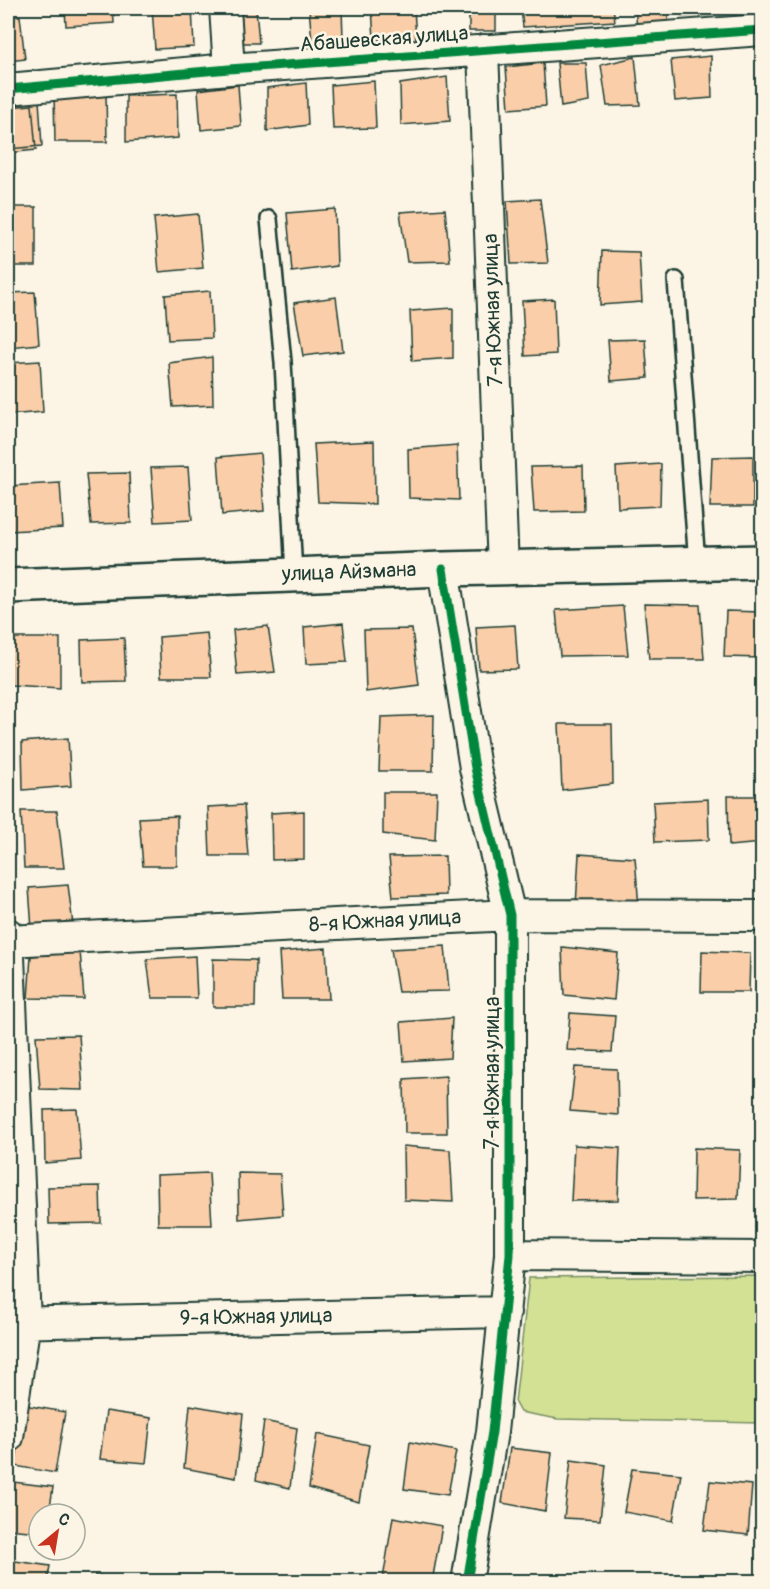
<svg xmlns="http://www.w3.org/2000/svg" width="770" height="1589" font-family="Pangolin,sans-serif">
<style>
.green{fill:#d3e195;stroke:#798f64;stroke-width:1.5}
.building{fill:#facea8;stroke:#1f3d34;stroke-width:1.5}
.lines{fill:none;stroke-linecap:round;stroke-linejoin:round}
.lane-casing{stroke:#1f3d34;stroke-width:20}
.street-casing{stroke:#1f3d34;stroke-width:34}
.secondary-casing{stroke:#1f3d34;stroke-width:38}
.lane{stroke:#fcf5e5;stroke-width:15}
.street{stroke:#fcf5e5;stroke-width:30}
.secondary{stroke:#fcf5e5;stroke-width:33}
.cycleway-casing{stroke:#fcf5e5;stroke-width:13}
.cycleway{stroke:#00873e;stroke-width:9}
.labels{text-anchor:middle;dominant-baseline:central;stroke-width:5;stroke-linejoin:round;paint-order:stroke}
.street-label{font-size:21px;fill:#1f3d34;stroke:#fcf5e5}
</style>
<rect width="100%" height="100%" fill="#fcf5e5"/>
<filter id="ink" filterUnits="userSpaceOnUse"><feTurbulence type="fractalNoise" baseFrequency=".0167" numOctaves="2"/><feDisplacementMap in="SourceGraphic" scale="12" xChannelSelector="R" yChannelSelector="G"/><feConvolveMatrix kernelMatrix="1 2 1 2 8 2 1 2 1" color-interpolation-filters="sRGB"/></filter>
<g filter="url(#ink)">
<!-- green -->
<path class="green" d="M762,1276V1423L558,1419L520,1412L515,1403L529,1278Z"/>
<!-- building -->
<path class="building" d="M65,8H113L114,23L66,26Z
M152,8H192L194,47L155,49Z
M309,8H342L343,39L312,42Z
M372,8H414L416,40L374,39Z
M469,8H496V31H469Z
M521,8H613L615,21L523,27Z
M635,8H667L669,25L637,27Z
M681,8H710V15L682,16Z
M230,9H256L259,43H233Z
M20,16L25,59L8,61V17Z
M711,56L712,98L675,101L671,60Z
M635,57L640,105L607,106L601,65Z
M543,63L546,106L509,109L506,67Z
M557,63H586L589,102L561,107Z
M447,77L450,121L401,125L400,84Z
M374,81L376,128L333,129L331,85Z
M306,83L308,125L267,131V88Z
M238,85L241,126L201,130L198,90Z
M106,94L107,142H55L54,95Z
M177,94L178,138L126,142V96Z
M39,100L42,146L8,149V102Z
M32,105L36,150L8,153V107Z
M762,179V225H761L759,180Z
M540,199L548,263L511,264L507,201Z
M8,207H36V266H8Z
M335,209L337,266L292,272L287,213Z
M445,209L450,261L407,262L400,212Z
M198,214L203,268L159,272L154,218Z
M602,251L639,252L642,302L600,305Z
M210,291L212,338L168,340L165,295Z
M35,292L39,344L8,347V293Z
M336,297L343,351L303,356L294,303Z
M554,299L556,354L525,356L522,301Z
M453,308V358L412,361L410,311Z
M645,339L648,378L611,381L608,340Z
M212,357L213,405L173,407L169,363Z
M40,361L43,412L8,415V363Z
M374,441L375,504L318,502L314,444Z
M457,445L459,500L409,498L408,449Z
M260,453L264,511L222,515L218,457Z
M753,456V507H710L712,457Z
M661,464L660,506L618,508L616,467Z
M583,466L584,511L534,512L531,467Z
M188,467L192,520L155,522L151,468Z
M129,473L131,523L91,524L86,474Z
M60,483L63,528L9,531L8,486Z
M644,604L700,605L704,659H649Z
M623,606L628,655L560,656L556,610Z
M726,611L762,612V658L724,657Z
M343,623L347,662L306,664L304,627Z
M515,625L518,669L479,670L476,627Z
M268,626L275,672L237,675L233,630Z
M412,629L419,685L366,692L364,630Z
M207,633L211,677H161L159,637Z
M10,638H60V688L11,685Z
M124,638L126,681L82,682L81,640Z
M434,715L433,771H379L381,717Z
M559,724H612L613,784L562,790Z
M68,738L71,786L23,790L22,742Z
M383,792H437L435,840L383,834Z
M728,796H762V843L729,846Z
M708,799L709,840L655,842L653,802Z
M244,805L248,856H210L208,807Z
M21,811H57L64,868H24Z
M304,811V859L272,860L271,813Z
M177,816V866H143L139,818Z
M579,854L635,858L639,907L576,906Z
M445,856L446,895L393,897L389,857Z
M68,885L73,925L32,929L29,888Z
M445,946L449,991L398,992L391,949Z
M562,947L618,953L614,1000L564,995Z
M326,948L329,999H282L279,952Z
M80,951L84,999L28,998L31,956Z
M702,951L750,953L749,992H701Z
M195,956L197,998H152L147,959Z
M213,959L256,960L255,1007H213Z
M570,1013L615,1016L612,1052L567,1050Z
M452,1018L450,1058L404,1061L401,1022Z
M79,1035L83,1090L40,1089L36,1036Z
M575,1067L617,1069L618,1115L570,1111Z
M446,1076L447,1133H405L404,1079Z
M77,1109L81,1160L45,1163L44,1110Z
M574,1145L620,1148L618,1200L571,1201Z
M403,1146L450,1150L453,1202L404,1200Z
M694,1148L740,1150L738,1199L693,1200Z
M209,1173L212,1225H158L157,1175Z
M238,1173L280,1174L283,1215L239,1219Z
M100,1186L101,1223L49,1224L48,1187Z
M24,1405L65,1412L55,1473L15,1466Z
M190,1405L243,1414L236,1478L184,1468Z
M106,1411L151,1418L146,1463L100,1459Z
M264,1421L297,1428L290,1488L256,1480Z
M317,1434L369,1445L359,1502L309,1488Z
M410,1442L456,1451L448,1495L404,1489Z
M510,1448L552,1453L545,1511L502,1503Z
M571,1460L606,1465L600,1520L564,1518Z
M632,1469L681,1474L673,1521L624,1512Z
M710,1481L752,1485L748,1535L704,1530Z
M13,1482L53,1487L49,1514H39V1532L8,1529Z
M393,1517L442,1526L432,1582L383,1579Z
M8,1560L50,1566L47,1582H8Z
M95,1575L136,1582H94Z"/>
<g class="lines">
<!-- lane casing -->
<g class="lane-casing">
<path id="lane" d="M269,219L283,362L294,575
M676,280L697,564"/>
</g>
<!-- street casing -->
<g class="street-casing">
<path id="street" d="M225,8L229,69
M483,50L503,569
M8,89L229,69L762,30
M443,569L475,768L510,915V1255L492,1432L467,1582
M8,934L25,1321L8,1437
M8,941L510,915L762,916
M510,1255L762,1257
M8,1323L505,1312"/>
</g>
<!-- secondary casing -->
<g class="secondary-casing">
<path id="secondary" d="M8,586L443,569L762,562"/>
</g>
<!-- lane -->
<use href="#lane" class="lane"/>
<!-- street -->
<use href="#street" class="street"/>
<!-- secondary -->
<use href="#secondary" class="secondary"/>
<!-- cycleway casing -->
<g class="cycleway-casing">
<path id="cycleway" d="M8,89L229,69L762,30
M443,569L475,768L510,915V1255L492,1432L467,1582"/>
</g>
<!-- cycleway -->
<use href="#cycleway" class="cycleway"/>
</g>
</g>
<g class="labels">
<!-- street labels -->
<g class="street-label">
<text transform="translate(384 39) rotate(-4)">Абашевская улица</text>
<text transform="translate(493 310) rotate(-92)">7-я Южная улица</text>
<text transform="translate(349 572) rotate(-2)">улица Айзмана</text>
<text transform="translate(385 921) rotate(-3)">8-я Южная улица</text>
<text transform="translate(492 1073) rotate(-90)">7-я Южная улица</text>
<text transform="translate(256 1317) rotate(-1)">9-я Южная улица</text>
</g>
</g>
<!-- margin -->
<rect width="770" height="1589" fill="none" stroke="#fcf5e5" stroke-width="30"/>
<rect x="15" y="15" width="740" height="1559" fill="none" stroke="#1f3d34" stroke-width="2" filter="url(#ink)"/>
<!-- north arrow -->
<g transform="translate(57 1532) rotate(30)"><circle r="28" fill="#fcf5e5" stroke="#a4ab9e" stroke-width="1.5"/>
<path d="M0-4.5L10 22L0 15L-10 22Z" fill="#c8321e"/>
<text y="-9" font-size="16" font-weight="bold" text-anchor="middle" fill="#1f3d34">С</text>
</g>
</svg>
